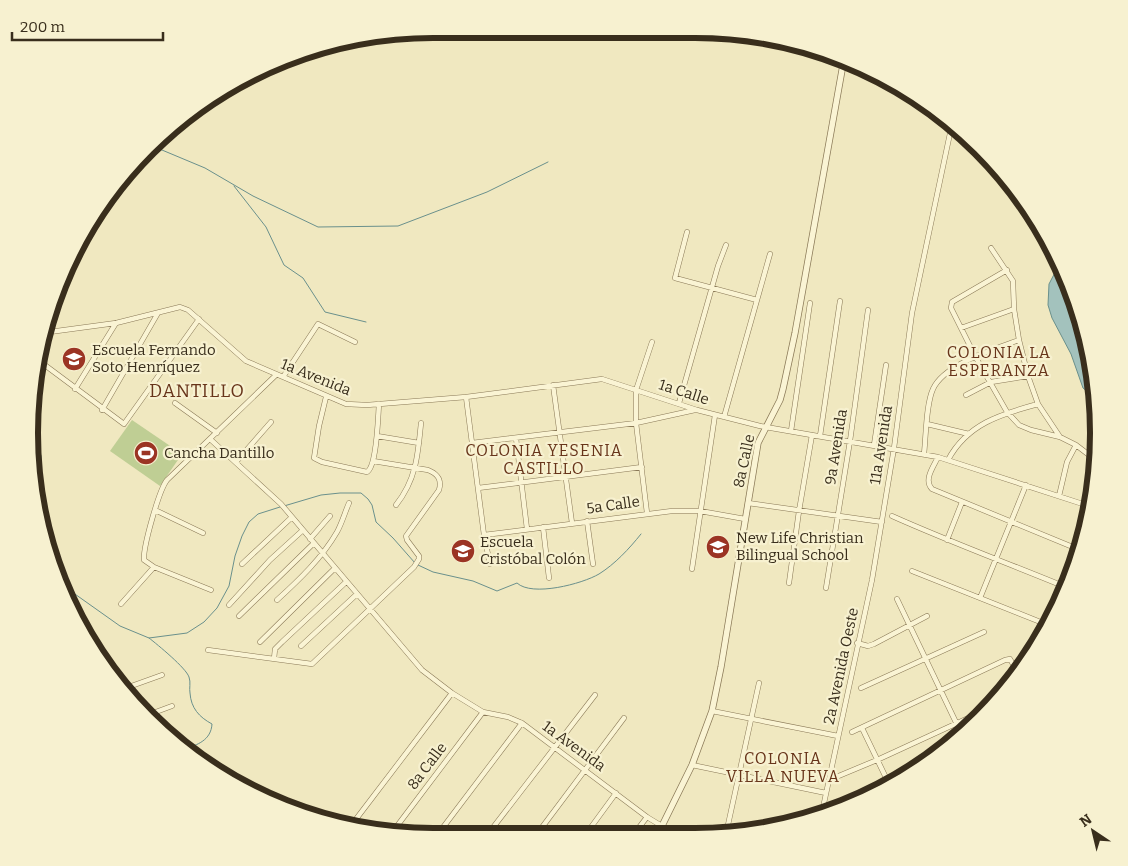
<svg xmlns="http://www.w3.org/2000/svg" width="1128" height="866" font-family="Bitter,serif">
<style>
.green{fill:#bfce94}
.water{fill:#a3c2bd;stroke:#6a908c}
.lines{fill:none;stroke-linecap:round;stroke-linejoin:round}
.stream{stroke:#6a908c;stroke-width:1}
.minor-casing{stroke:#8a7957;stroke-width:5.5}
.tertiary-casing{stroke:#8a7957;stroke-width:7}
.minor{stroke:#faf4d4;stroke-width:4.5}
.tertiary{stroke:#faf4d4;stroke-width:5.5}
.labels{text-anchor:middle;dominant-baseline:central;stroke-width:4.5;stroke-linejoin:round;paint-order:stroke}
.poi-label{font-size:15px;fill:#392e1c;stroke:#f7f1d0;text-anchor:start}
.street-label{font-size:15px;fill:#392e1c;stroke:#f7f1d0}
.neighbourhood-label{font-size:16px;letter-spacing:1px;fill:#67341a;stroke:#f7f1d0}
.quarter-label{font-size:18px;letter-spacing:1px;fill:#67341a;stroke:#f7f1d0}
.rim{fill:none;stroke:#392e1c;stroke-width:6}
</style>
<rect width="100%" height="100%" fill="#f0e8c0"/>
<!-- green -->
<path class="green" d="M132,420L182,454L160,486L110,451Z"/>
<!-- water -->
<path class="water" d="M1060,263L1069,279L1092,354L1096,399L1083,388L1071,354L1052,318L1048,305L1049,284Z"/>
<g class="lines">
<!-- stream -->
<path class="stream" d="M150,145L205,168L253,196L318,227L398,226L487,192L548,162
M234,186L266,227L284,265L303,278L325,312L366,322
M30,424L41,456L40,522
M284,506L321,495L340,493H361L368,499L372,505L376,522L393,538L415,563
M418,565L433,572L473,581L497,591L517,583C532,597 582,584 599,574C615,564 629,549 641,534
M65,587L120,626L149,638L187,633L204,622L217,608L229,586L235,556L242,536L249,522L258,514L280,507
M149,638C158,645 186,668 189,677C191,682 189,689 190,693C191,708 199,717 212,724C211,740 198,745 184,749"/>
<!-- minor casing -->
<g class="minor-casing">
<path id="minor" d="M687,232L675,278L757,300
M991,248L1013,281L1014,309L1019,340L1028,376L1038,404L1060,437
M1007,270L952,302L951,308L975,356L1007,412L1019,425L1031,430L1060,437L1076,445L1097,461
M961,328L1014,309
M42,333L116,323L180,307L188,310L246,361L346,404L367,405L466,397L602,379L697,410L760,426L938,457L1092,507
M38,360L124,424L199,319
M283,377L318,324L355,342
M553,385L572,523
M75,389L116,323
M966,395L991,382L1028,376
M326,397L319,426L314,458L322,462L367,472C377,466 378,416 379,404
M466,397L484,535L490,564
M175,403L217,433
M679,403L718,266L726,245
M102,410L158,313
M724,417L770,254
M927,424L969,434
M791,431L810,303
M377,436L419,443
M820,436L840,301
M516,438L527,529
M210,439L281,504L422,670L452,693L483,712L508,717L522,723L647,817L675,834
M472,443L636,423L695,410
M874,445L886,365
M924,454C926,436 926,404 933,389C944,364 995,349 1019,340
M938,457C934,466 923,480 932,489L1080,550
M948,460C967,424 1001,414 1038,404
M236,462L271,422
M478,488L642,467
M1059,496L1067,462L1076,445
M748,503L882,522
M396,505C416,480 418,455 421,423
M155,510L203,533
M647,513L636,423V390L652,342
M892,516C950,542 1010,564 1068,588
M587,521L593,564
M543,527L549,578
M484,535L672,511H700L745,519
M310,539L330,516
M947,540L962,502
M242,564L292,517
M692,569L715,415
M912,571L1048,625
M789,583L799,511L812,435
M826,588L850,441L868,310
M211,590L154,567L144,560C143,547 159,490 167,480L276,375
M980,598L1026,485
M897,599L962,735
M277,600C299,580 322,558 337,532C342,523 345,512 349,503
M121,604L154,567
M229,605L270,560L303,530
M239,616L314,543
M260,642L335,568
M857,643L868,646L874,644L927,616
M301,646L357,594
M208,650L312,664L414,567L419,559V556L407,540L406,536L439,490C442,480 438,474 428,470L373,461
M274,659L275,649L282,642L346,582
M861,688L984,632
M123,689L162,675
M712,711L838,736
M145,716L172,706
M862,728L889,784
M852,732L1005,660L1010,659L1018,673
M692,765L826,793
M829,780L877,760L990,708
M821,817L872,580L894,448L912,313L952,124
M758,824L776,827
M350,827L452,693
M391,834L483,712
M438,834L522,723
M488,834L595,695
M537,834L624,718
M586,834L616,793
M634,834L647,817
M726,834L759,683"/>
</g>
<!-- tertiary casing -->
<g class="tertiary-casing">
<path id="tertiary" d="M658,834L692,765L712,711L721,667L758,443L780,400L783,389L795,333L844,59"/>
</g>
<!-- minor -->
<use href="#minor" class="minor"/>
<!-- tertiary -->
<use href="#tertiary" class="tertiary"/>
</g>
<!-- icons -->
<defs>
<g id="school-disc" transform="scale(1.25)"><circle r="9.5" fill="#9b3424" stroke="#f7f1d0"/><path d="M0-5L7-2L0 1L-7-2ZM-4 1L0 2.5L4 1V4Q0 6-4 4Z" fill="#fff"/></g>
<g id="stadium-disc" transform="scale(1.25)"><circle r="9.5" fill="#9b3424" stroke="#f7f1d0"/><path d="M0-5a6.5 5 0 1 0 0 10a6.5 5 0 1 0 0-10ZM-3.5-1.8h7v3.6h-7Z" fill="#fff"/></g>
</defs>
<g fill-rule="evenodd">
<use href="#school-disc" x="74" y="359"/>
<use href="#stadium-disc" x="146" y="453"/>
<use href="#school-disc" x="718" y="547"/>
<use href="#school-disc" x="463" y="551"/>
</g>
<g class="labels">
<!-- poi labels -->
<g class="poi-label">
<text x="92" y="350">Escuela Fernando<tspan x="92" dy="17">Soto Henríquez</tspan></text>
<text x="164" y="453">Cancha Dantillo</text>
<text x="736" y="538">New Life Christian<tspan x="736" dy="17">Bilingual School</tspan></text>
<text x="480" y="542">Escuela<tspan x="480" dy="17">Cristóbal Colón</tspan></text>
</g>
<!-- street labels -->
<g class="street-label">
<text transform="translate(316 377) rotate(22)">1a Avenida</text>
<text transform="translate(684 392) rotate(18)">1a Calle</text>
<text transform="translate(881 445) rotate(-81)">11a Avenida</text>
<text transform="translate(836 447) rotate(-81)">9a Avenida</text>
<text transform="translate(744 461) rotate(-78)">8a Calle</text>
<text transform="translate(613 505) rotate(-8)">5a Calle</text>
<text transform="translate(841 666) rotate(-78)">2a Avenida Oeste</text>
<text transform="translate(574 746) rotate(36)">1a Avenida</text>
<text transform="translate(427 766) rotate(-53)">8a Calle</text>
</g>
<!-- neighbourhood labels -->
<g class="neighbourhood-label">
<text x="999" y="352">COLONIA LA<tspan x="999" dy="18">ESPERANZA</tspan></text>
<text x="544" y="450">COLONIA YESENIA<tspan x="544" dy="18">CASTILLO</tspan></text>
<text x="783" y="758">COLONIA<tspan x="783" dy="18">VILLA NUEVA</tspan></text>
</g>
<!-- quarter labels -->
<g class="quarter-label">
<text x="197" y="391">DANTILLO</text>
</g>
</g>
<!-- crop -->
<path d="M0 0H1128V866H0ZM433 38H695A395 395 0 0 1 1090 433V433A395 395 0 0 1 695 828H433A395 395 0 0 1 38 433V433A395 395 0 0 1 433 38Z" fill="#f7f1d0" fill-rule="evenodd"/>
<path class="rim" d="M433 38H695A395 395 0 0 1 1090 433V433A395 395 0 0 1 695 828H433A395 395 0 0 1 38 433V433A395 395 0 0 1 433 38Z"/>
<!-- north arrow -->
<g transform="translate(1093 831) rotate(325)" stroke="#f7f1d0" stroke-width="4" paint-order="stroke">
<path d="M0-4L9 19L0 12L-9 19Z" fill="#392e1c"/>
<text y="-8" font-size="14" font-weight="bold" text-anchor="middle" fill="#392e1c">N</text>
</g>
<!-- scale -->
<path d="M12 32v8h151v-8" fill="none" stroke="#392e1c" stroke-width="2.5"/>
<text x="20" y="32" font-size="15" fill="#392e1c" stroke="#f7f1d0" stroke-width="4" paint-order="stroke">200 m</text>
</svg>
